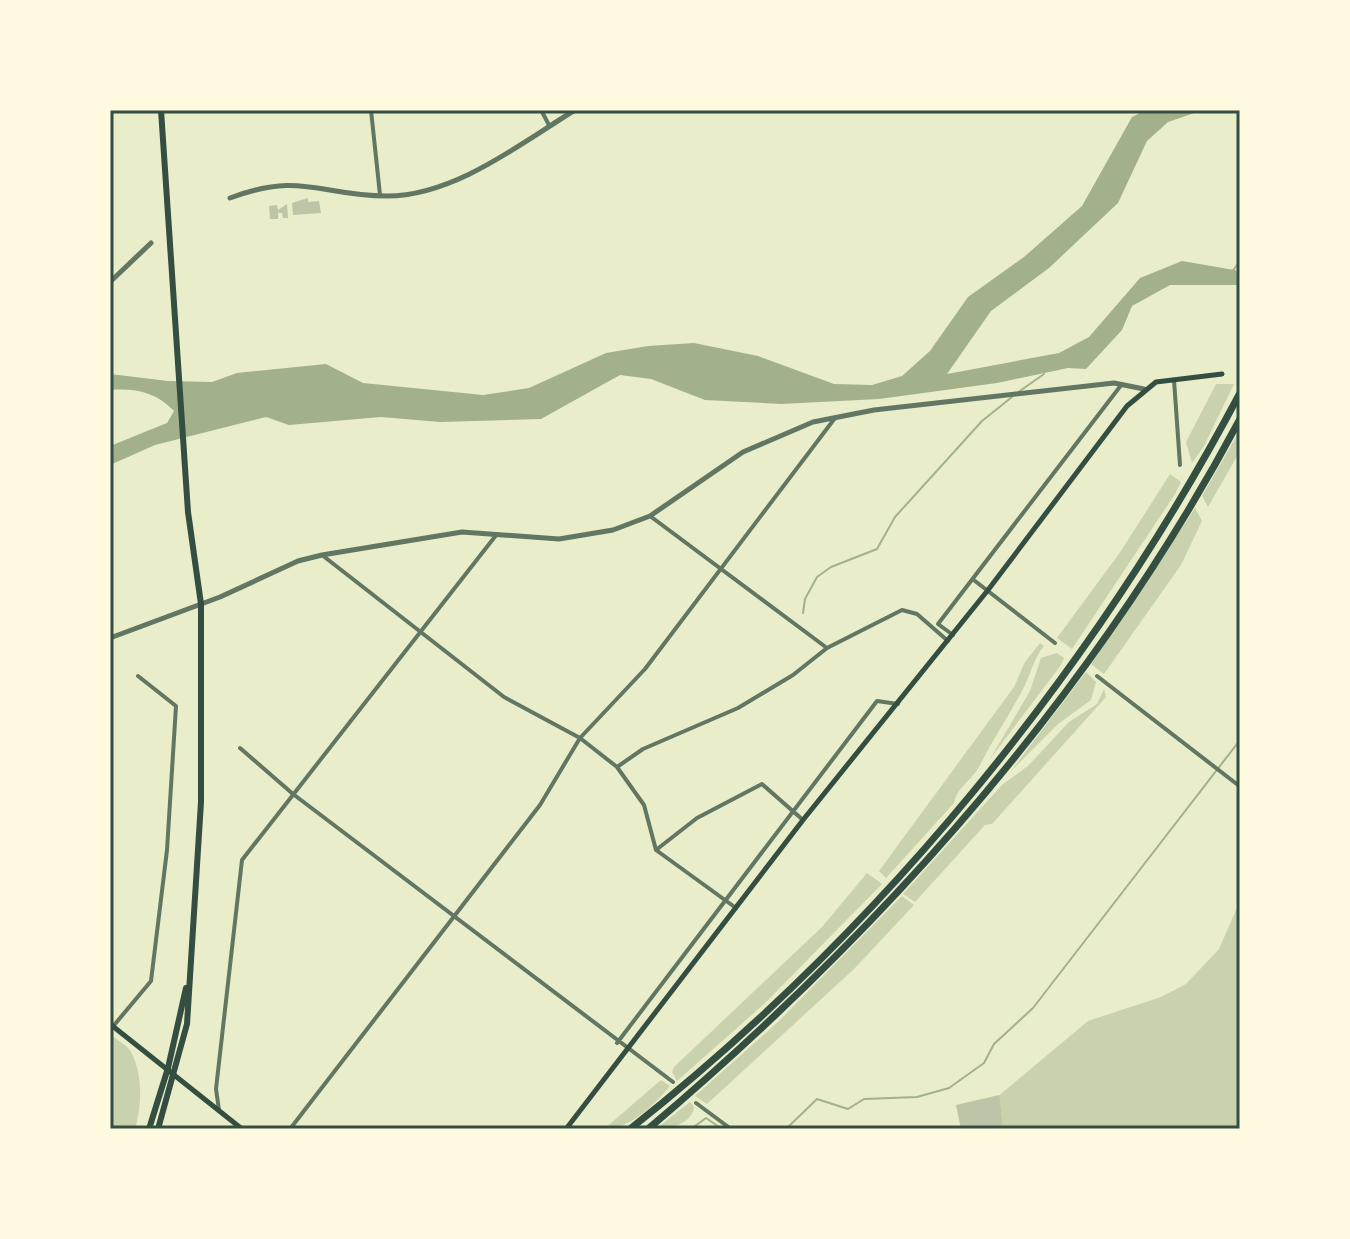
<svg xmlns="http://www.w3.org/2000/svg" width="1350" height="1239" font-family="'Varela Round',sans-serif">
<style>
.green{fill:#cad2ad}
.water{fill:#a3b18a}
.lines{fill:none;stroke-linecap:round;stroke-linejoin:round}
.stream{stroke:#a3b18a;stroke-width:2}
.building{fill:#bcc5a7}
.minor{stroke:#617663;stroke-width:4}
.tertiary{stroke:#617663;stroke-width:5}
.secondary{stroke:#344e41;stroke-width:5}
.trunk{stroke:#344e41;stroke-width:6}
.motorway{stroke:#344e41;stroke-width:7}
.neatline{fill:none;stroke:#344e41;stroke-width:3}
</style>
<rect width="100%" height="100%" fill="#e9edc9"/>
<!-- green -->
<path class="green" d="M1216,384H1234L1204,446L1192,463L1186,442Z
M1240,430V451L1208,507L1202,496Z
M1170,474L1181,482L1175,494L1072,649L1057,638L1121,551Z
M1195,508L1202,521L1181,565L1104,674L1091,664Z
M1040,643L1044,646C1032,661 1031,675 1022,691C1008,717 992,741 979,767C972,780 957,787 954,803L886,878L879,871L1014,687L1025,662Z
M1057,653L1064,658L1061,665L990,759L1030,691L1041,658Z
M1086,672L1096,682L1091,700L1058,724L1011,771Z
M1104,689L1106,697L992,824L985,825L915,902L903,894L1002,785L1028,766L1069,722L1097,704Z
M867,873L882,884L764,1004L677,1081L672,1072L674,1067L822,927Z
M902,896L914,905L854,969L707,1104L695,1096L779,1021Z
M1240,901V1129H959L1088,1021L1161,997L1186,984L1219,949Z
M111,1035C117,1040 127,1045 131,1052C143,1074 142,1106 135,1129H110Z
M661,1080L670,1086C653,1106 630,1129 604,1129Z
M690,1102L694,1107C692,1123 672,1129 656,1129Z"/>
<!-- water -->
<path class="water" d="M1146,110H1203L1168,122L1147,141L1118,203L1049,268L991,311L947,374L1059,353L1089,337L1140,278L1182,261L1240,271V285H1170L1132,306L1122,330L1086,369L1068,368L997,383L879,399L781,404L705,400L651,379L620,375L541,419L440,422L381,417L289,425L266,417L155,445L110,465V446L167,423L174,411C156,392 135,388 110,390V374L168,381L212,382L237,373L326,364L363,383L483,395L529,388L606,353L648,346L694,343L758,356L834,384L872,385L902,376L930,351L968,297L1024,257L1082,206L1132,117Z"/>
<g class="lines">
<!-- stream -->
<path class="stream" d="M1231,273L1240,261
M1017,393L1044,374
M803,613L805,599L817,577L831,567L877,549L895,517L982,421L1012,397
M691,1129L706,1118L722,1129
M786,1129L817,1099L848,1109L864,1099L917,1097L949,1088L984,1063L994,1044L1033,1008L1240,740"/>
</g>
<!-- building -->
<path class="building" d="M308,198V202L319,201L321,213L293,215L292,203Z
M287,204L288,218H283L282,213H278V219H270L269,206L277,205L278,210Z
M999,1095L1003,1129H961L956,1105Z"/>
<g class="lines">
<!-- minor -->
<path class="minor" d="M371,110L380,195
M541,110L549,125
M1174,380L1180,465
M650,516L827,648
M322,555L504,697L580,738L617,767L643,749L738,708L793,675L827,648L902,610L917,614L948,641
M975,581L1055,643
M953,635L938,624L1122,384
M1097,676L1238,785
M240,748L293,794L673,1082
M617,767L644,805L656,850L736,908
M656,850L697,818L762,784L803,820
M110,1030L151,981L167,850L176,706L138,676
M617,1043L877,701L898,704
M696,1103L731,1129
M219,1110L216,1089L242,860L497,534
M290,1129L540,805L580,738L645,669L835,418"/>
<!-- tertiary -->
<path class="tertiary" d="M230,198C302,171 320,196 387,196C454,196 520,144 575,110
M110,282L151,243
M110,638L220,597L298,561L322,555L462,532L559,539L613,530L650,516L743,452L813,422L874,410L1114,383L1144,389"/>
<!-- secondary -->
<path class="secondary" d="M110,111L111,110
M110,1024L242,1129
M566,1129L803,820L988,590L1127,406L1156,382L1222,374"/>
<!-- trunk -->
<path class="trunk" d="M149,1129L168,1068L186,988
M158,1129L187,1024L201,802V604L188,512L161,110"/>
<!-- motorway -->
<path class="motorway" d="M630,1129C880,931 1091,674 1240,393
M648,1129C884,929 1094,693 1240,419"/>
</g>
<!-- border -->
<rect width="1350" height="1239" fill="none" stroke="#fefae0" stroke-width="224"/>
<rect x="112" y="112" width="1126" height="1015" class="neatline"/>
</svg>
